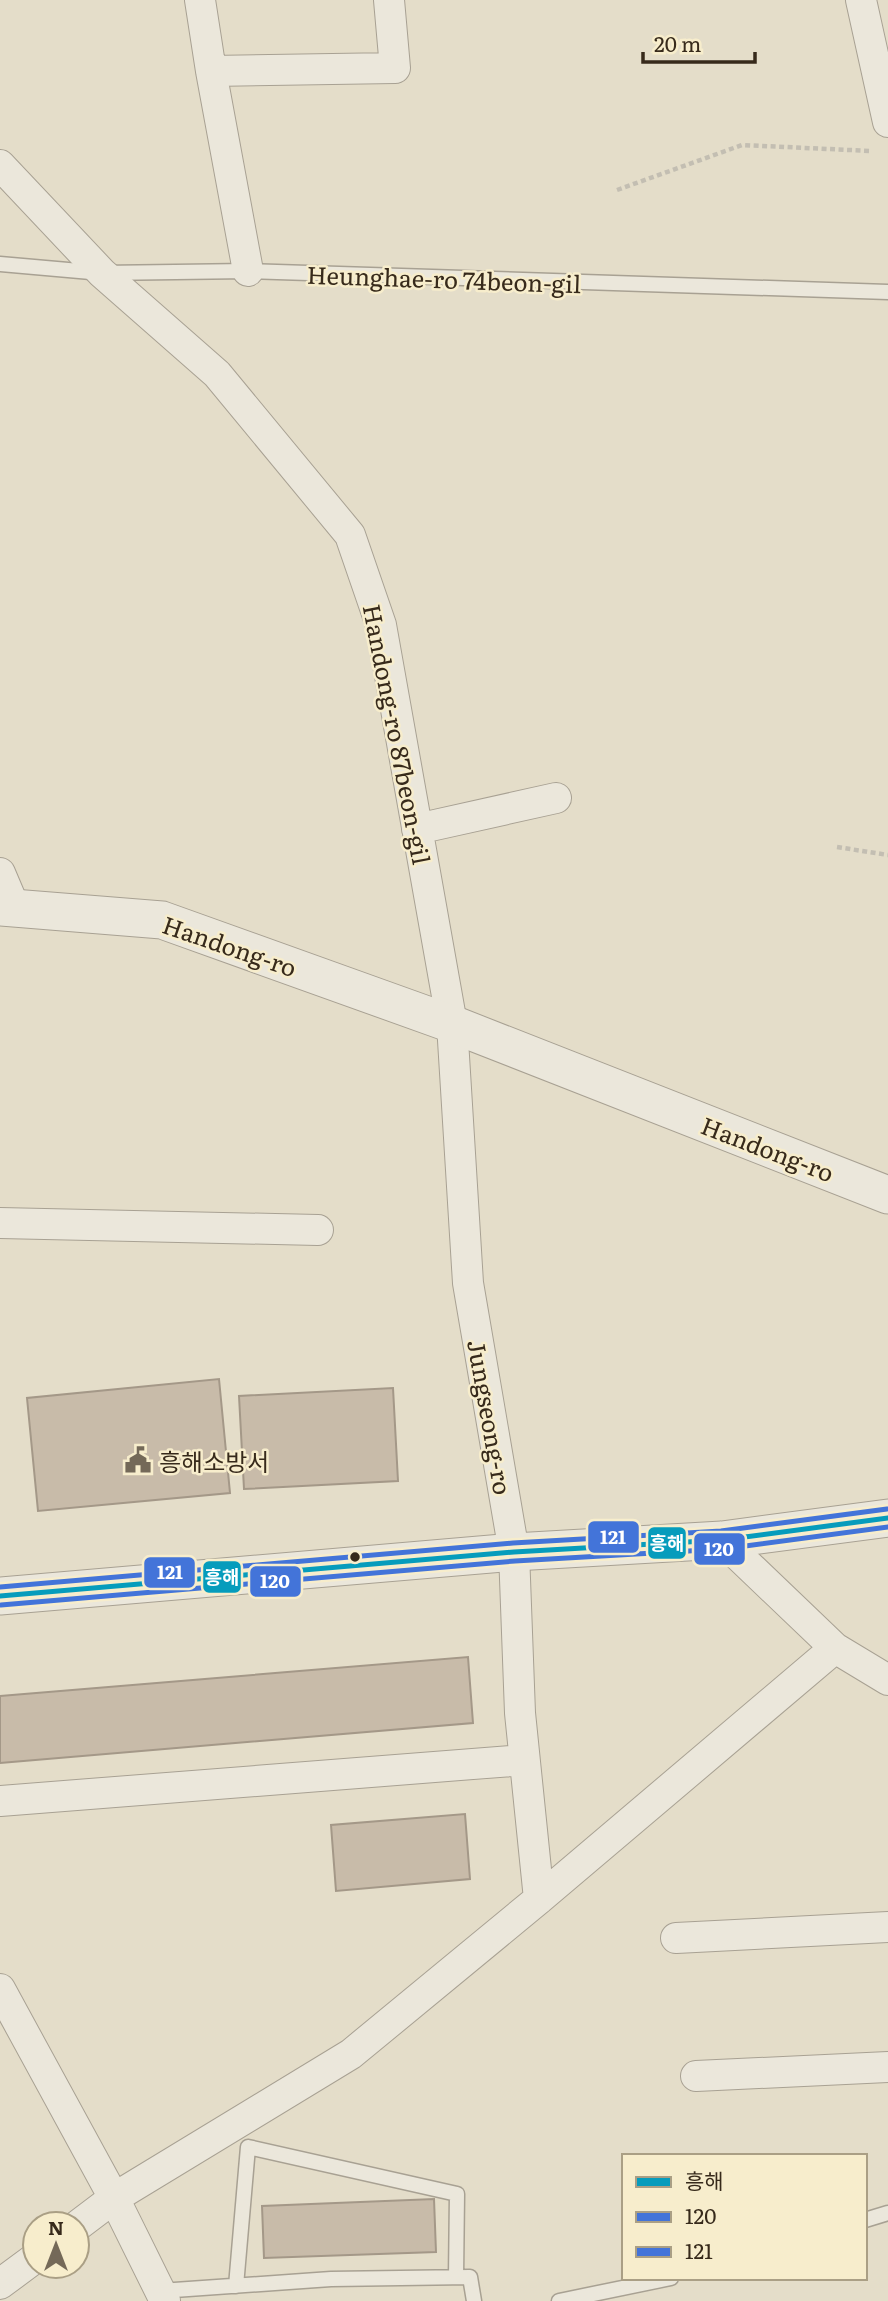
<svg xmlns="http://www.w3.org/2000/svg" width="888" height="2301" font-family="Literata,'Noto Sans KR',serif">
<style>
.building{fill:#c8bba9;stroke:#a49888;stroke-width:2}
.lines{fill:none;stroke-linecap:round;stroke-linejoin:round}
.service-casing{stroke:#a8a193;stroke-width:17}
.minor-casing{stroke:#a8a193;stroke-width:32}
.tertiary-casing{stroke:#a8a193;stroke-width:39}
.path{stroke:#c3beb2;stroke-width:4.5;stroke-dasharray:5 3.5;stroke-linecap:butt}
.service{stroke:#ebe7db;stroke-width:14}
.minor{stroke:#ebe7db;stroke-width:30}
.tertiary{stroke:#ebe7db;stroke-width:37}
.bus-1-casing{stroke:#f7edcc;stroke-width:10}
.bus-2-casing{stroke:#f7edcc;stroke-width:10}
.bus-3-casing{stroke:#f7edcc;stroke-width:10}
.bus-1{stroke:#069cbc;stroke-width:5}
.bus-2{stroke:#4374d9;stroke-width:5}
.bus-3{stroke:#4374d9;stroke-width:5}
.bus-dot{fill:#372a1b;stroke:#f7edcc;stroke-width:2.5}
.labels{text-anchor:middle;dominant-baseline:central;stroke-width:5;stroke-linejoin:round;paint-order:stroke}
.street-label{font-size:24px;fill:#372a1b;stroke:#f7edcc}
.poi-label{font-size:24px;fill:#372a1b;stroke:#f7edcc;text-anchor:start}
.line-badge{stroke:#f7edcc;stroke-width:2.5}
.badge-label{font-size:19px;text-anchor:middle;font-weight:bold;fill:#fff}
</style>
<rect width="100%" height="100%" fill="#e4ddc9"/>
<!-- building -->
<path class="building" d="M219,1379L230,1493L38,1511L27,1398Z
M393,1388L398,1481L244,1489L239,1396Z
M468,1657L473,1723L0,1763V1696Z
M465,1814L470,1879L336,1891L331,1825Z
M434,2199L436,2252L264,2258L262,2206Z"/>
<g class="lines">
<!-- service casing -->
<g class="service-casing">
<path id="service" d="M0,264L102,273L248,271L888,292
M865,2220L888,2213
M236,2286L248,2147L457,2194L456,2277
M160,2291L331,2279L470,2277L474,2301
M559,2301L671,2278"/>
</g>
<!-- minor casing -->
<g class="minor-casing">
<path id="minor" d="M200,0L211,71L248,271
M861,0L888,122
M211,71L395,68L389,0
M0,165L102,273L217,374L350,535L381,625L452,1024L468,1283L514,1552L520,1713L539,1899
M417,829L556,798
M0,873L14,906
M0,1223L318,1230
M835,1648L888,1680
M0,1801L524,1760
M676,1938L888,1927
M0,1989L114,2198L165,2301
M696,2076L888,2067
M77,2226L114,2198L351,2054L539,1899L835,1648L722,1540
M0,2284L35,2258"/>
</g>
<!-- tertiary casing -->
<g class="tertiary-casing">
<path id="tertiary" d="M0,907L162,920L452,1024L888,1195
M0,1596L514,1552L722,1540L888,1518"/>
</g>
<!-- path -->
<path class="path" d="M617,190L742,145L871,151
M837,847L888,855"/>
<!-- service -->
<use href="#service" class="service"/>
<!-- minor -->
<use href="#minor" class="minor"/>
<!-- tertiary -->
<use href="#tertiary" class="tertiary"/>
<!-- bus-1 casing -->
<g class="bus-1-casing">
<path id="bus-1" d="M0,1596L514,1552L722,1540L888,1518"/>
</g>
<!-- bus-2 casing -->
<g class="bus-2-casing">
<path id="bus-2" d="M1,1605L515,1561L723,1549L888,1527"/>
</g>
<!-- bus-3 casing -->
<g class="bus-3-casing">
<path id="bus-3" d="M0,1587L513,1543L721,1531L887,1509"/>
</g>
<!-- bus-1 -->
<use href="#bus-1" class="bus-1"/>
<!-- bus-2 -->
<use href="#bus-2" class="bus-2"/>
<!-- bus-3 -->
<use href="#bus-3" class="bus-3"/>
</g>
<!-- icons -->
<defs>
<g id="civic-bare" transform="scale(2.1)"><path d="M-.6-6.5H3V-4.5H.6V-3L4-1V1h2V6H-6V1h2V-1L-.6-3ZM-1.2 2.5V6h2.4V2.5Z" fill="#746958" stroke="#f7edcc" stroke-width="2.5" paint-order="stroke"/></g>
</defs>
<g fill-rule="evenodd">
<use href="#civic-bare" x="138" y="1460"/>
</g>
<!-- markers -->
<circle class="bus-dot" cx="355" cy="1557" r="6"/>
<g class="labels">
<!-- street labels -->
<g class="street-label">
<text transform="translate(444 278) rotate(2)">Heunghae-ro 74beon-gil</text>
<text transform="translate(398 734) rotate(79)">Handong-ro 87beon-gil</text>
<text transform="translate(230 945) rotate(19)">Handong-ro</text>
<text transform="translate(768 1148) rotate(21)">Handong-ro</text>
<text transform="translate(491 1417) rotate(80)">Jungseong-ro</text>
</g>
<!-- poi labels -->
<g class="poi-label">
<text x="159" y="1460">흥해소방서</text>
</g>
</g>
<g class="line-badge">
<rect x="587" y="1520" width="53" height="34" rx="7" fill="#4374d9"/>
<rect x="647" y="1526" width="40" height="34" rx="7" fill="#069cbc"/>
<rect x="693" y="1532" width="53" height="34" rx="7" fill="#4374d9"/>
<rect x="143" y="1556" width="53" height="33" rx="7" fill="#4374d9"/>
<rect x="202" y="1560" width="40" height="34" rx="7" fill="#069cbc"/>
<rect x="249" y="1565" width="53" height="33" rx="7" fill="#4374d9"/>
</g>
<g class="badge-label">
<text x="613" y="1544">121</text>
<text x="667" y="1550">흥해</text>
<text x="719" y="1556">120</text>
<text x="170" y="1579">121</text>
<text x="222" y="1584">흥해</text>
<text x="275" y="1588">120</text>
</g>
<!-- legend -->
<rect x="622" y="2154" width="245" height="126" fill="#f7edcc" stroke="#aa9f85" stroke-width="2"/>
<rect x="636" y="2177" width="35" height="10" fill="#069cbc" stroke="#aa9f85" stroke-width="2"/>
<text x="685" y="2189" font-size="21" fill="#372a1b">흥해</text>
<rect x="636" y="2212" width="35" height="10" fill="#4374d9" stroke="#aa9f85" stroke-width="2"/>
<text x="685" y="2224" font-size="21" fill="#372a1b">120</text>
<rect x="636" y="2247" width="35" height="10" fill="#4374d9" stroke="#aa9f85" stroke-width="2"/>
<text x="685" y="2259" font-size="21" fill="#372a1b">121</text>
<!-- north arrow -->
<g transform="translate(56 2245)"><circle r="33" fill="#f7edcc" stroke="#aa9f85" stroke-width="2"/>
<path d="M0-5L12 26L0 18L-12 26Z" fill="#746958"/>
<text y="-10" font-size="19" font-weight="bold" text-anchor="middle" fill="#372a1b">N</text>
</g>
<!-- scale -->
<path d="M643 52v10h112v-10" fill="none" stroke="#372a1b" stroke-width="3.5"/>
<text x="654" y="52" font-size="21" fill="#372a1b" stroke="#f7edcc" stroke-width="5" paint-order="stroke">20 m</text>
</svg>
